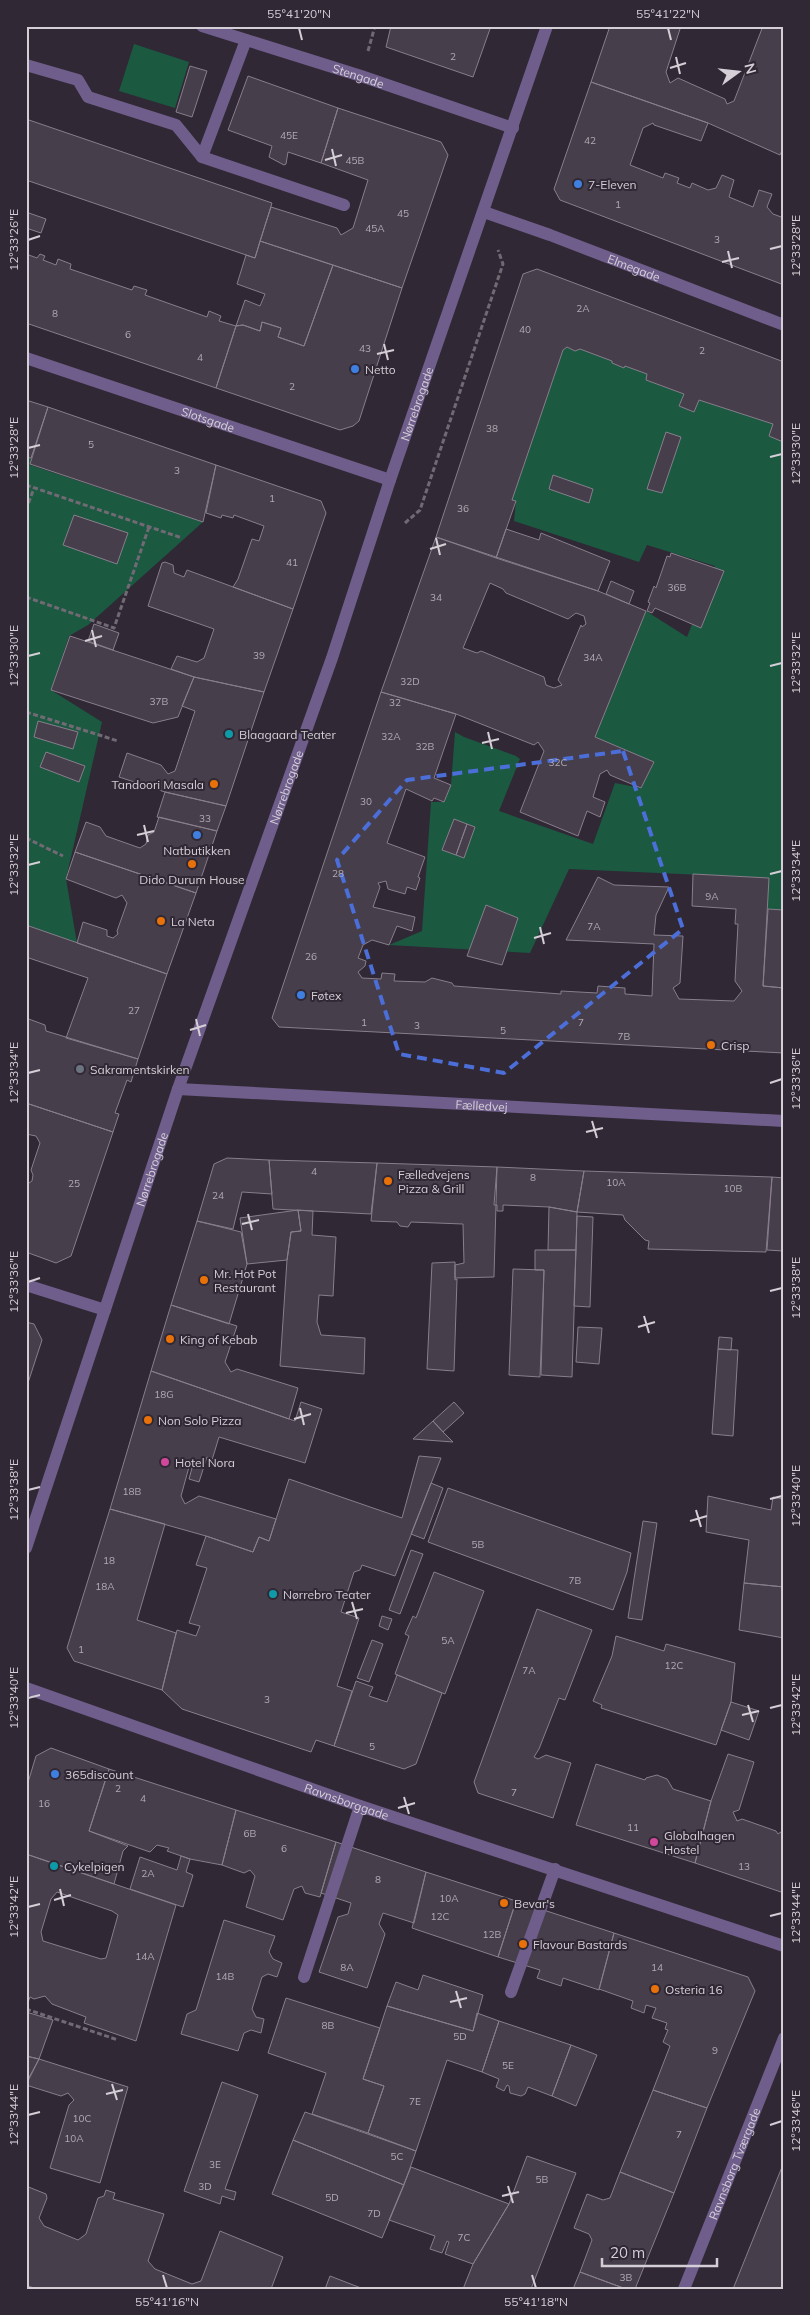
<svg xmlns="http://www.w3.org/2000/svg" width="810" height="2315" font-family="Mulish,sans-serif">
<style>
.green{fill:#1b5941}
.building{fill:#463e4a;stroke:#887e8c;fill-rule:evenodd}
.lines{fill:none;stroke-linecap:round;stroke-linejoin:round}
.path{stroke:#716a74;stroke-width:3;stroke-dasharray:5 2.5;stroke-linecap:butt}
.minor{stroke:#6f5e8b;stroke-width:12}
.marked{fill:none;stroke:#4b6ed8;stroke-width:4;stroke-dasharray:10 6;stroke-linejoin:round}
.ticks{fill:none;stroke:#d4cfd7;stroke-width:2}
.shop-dot{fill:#3f7fe0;stroke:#302834;stroke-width:2}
.culture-dot{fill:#0f9aa8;stroke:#302834;stroke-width:2}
.food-dot{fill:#e8710a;stroke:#302834;stroke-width:2}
.worship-dot{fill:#6b7280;stroke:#302834;stroke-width:2}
.hotel-dot{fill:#d1479c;stroke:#302834;stroke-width:2}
.labels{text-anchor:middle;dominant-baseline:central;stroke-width:4;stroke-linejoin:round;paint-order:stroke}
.number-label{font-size:10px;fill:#b0abb4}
.street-label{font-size:12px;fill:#d4cfd7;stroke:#302834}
.poi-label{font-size:12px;fill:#d4cfd7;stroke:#302834;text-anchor:start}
.neatline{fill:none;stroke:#d4cfd7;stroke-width:2}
.ticks-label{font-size:12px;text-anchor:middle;fill:#d4cfd7}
</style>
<rect width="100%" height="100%" fill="#302834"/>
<!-- green -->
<path class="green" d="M134,44L189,62L175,108L119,91Z
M567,347L575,351L580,349L612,361V363L624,368L625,366L647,374L646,380L684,394L680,406L693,412L699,400L773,424L783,441L784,438V910L768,909V878L569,869L530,953L389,945L422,931L431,802H444L451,785L455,732L464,737L516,756L520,759L499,811L593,844L615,783L641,788L654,762L595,737L646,611L687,637L715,566L647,545L639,562L514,521L516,501L512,500L563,350Z
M26,457L31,458L30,465L203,522L88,625L69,636L51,690L102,722L66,879L77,943L26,925Z"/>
<!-- building -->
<path class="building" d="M391,26H491L473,77L386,47Z
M610,26H681L666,72L670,83L678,78L725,99L727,104L734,101L763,26H784V146L780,155L708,123L591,82Z
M190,66L207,71L192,117L176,112Z
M248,76L338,108L321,163L288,152L286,164L284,165L269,157L272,146L228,130Z
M591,82L708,123L701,141L654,125L653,123L643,128L630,165L663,178L665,173L679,178L677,183L690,188L692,183L708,190L716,188L722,175L734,180L729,197L753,207L759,190L772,194L767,207L773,214L784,218V285L560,200L554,189Z
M338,108L441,142L448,155L402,288L260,241L271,207L337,228L341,235L353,228L368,180L321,163Z
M26,119L272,203L255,258L26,180Z
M26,212L46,219L41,233L26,228Z
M260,241L333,265L304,346L278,337L281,328L262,322L260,331L243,325L236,326L245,300L260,306L265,294L237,284L246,255L255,258Z
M26,254L37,258L40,254L45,256L43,260L56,265L58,259L71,264L70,269L132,290L134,286L147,290L145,295L207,317L209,311L221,316L219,321L236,326L216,388L26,323Z
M333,265L402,288L359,421L353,426L340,430L216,388L236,326L243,325L260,331L262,322L281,328L278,337L304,346Z
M537,269L784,362L783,442L769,436L773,424L699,400L694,412L679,406L684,394L646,380L647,374L625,366L624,368L612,363V361L580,349L575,351L567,347L563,350L512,500L516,501L496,558L436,537L523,274Z
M26,400L48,407L31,458L26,457Z
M48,407L216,465L203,522L30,464Z
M666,432L681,437L662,493L647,489Z
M216,465L321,501L326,513L293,609L233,587L238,579L252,539L259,541L264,526L234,515L233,518L222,515L221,518L206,513Z
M553,475L593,489L589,503L549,489Z
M74,515L128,533L117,564L63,545Z
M506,529L539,540L541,533L610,561L598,591L496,558Z
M436,537L598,591L646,611L595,737L654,762L641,788L610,775L607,770L600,774L593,797L605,802L600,817L587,811L578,836L520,812L544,751L538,742L534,745L456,714L381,692ZM490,583L503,589L506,593L568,619L576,613L584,616L586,624L582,627L581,625L558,680L562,685L554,688L546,685L544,677L481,651L477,653L463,648Z
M671,553L724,571L701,628L655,608L652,613L647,611L650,603L648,602L654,586L656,588L667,556L670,557Z
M165,562L173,565L174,573L184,577L187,570L293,609L264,692L194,677L171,669L177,656L197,662L204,658L214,629L148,606L162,563Z
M611,581L634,591L629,604L606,594Z
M94,624L119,633L113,650L88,641Z
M70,636L194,677L178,717L153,723L51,690Z
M194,677L264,692L226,806L165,792L119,777L127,753L161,765L168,774L175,771L195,711L182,706Z
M381,692L456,714L434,778L451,785L444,802L434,798L432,801L406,789L387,843L425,857L418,877L420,878L416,890L407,887L405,894L388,889L386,881L378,883L380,887L373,907L415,917L412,931L397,926L389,945L372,940L363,945L358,958L366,961L365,966L358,972L362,978L381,979L382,973L395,974L394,981L425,982L432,978L452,983L454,986L561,994V991L597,993L598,986L625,988V994L652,996L654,944L566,940L598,877L614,885L669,887L656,915L654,935L683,936L680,983L673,988L679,999L734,1001L742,991L735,981L738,924H735L736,909L692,906L693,874L769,878L763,986L784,988V1053L279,1027L272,1018Z
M38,721L78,732L73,749L34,737Z
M46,752L85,766L79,782L40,767Z
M165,792L226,806L217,831L157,817Z
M159,817L217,831L196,893L75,852L86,822L100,827L106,836L140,848L146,844L148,835L154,832Z
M454,819L467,824L456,855L442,850Z
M467,824L475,827L464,858L456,855Z
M75,852L196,893L167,974L77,943L83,922L107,930V936L113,938L118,934L117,931L127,903L122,895L116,898L66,879Z
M486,905L518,918L502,965L467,956Z
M768,909L784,910V988L763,986Z
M26,925L167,974L138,1059L66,1038L88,978L26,957Z
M26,1018L45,1025L46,1031L138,1059L131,1082L127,1080L115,1113L119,1114L113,1132L26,1103Z
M26,1103L113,1132L71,1256L56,1263L26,1252V1185L32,1181L33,1175L31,1170L40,1143L36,1136L26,1134Z
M227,1158L269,1160L272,1194L242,1192L233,1229L197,1221L214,1164Z
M269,1160L377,1163L371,1214L273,1209Z
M377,1163L497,1167L494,1277L455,1278V1265L464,1263L463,1224L411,1222L408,1227L400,1226L397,1222L371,1221Z
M497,1167L584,1171L577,1212L549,1207L503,1205V1211H497V1205H494Z
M584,1171L772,1177L766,1252L648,1249L649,1241L645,1240L625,1220L623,1215L577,1212Z
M772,1177L784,1178V1251L767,1250Z
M549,1207L577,1212L576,1250H548Z
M298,1210L301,1231L291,1232L287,1260L247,1264L240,1218Z
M298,1210L313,1211L312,1235L336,1237L333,1296L319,1295L317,1322L321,1335L365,1338L364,1374L280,1366L287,1260L291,1232L301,1231Z
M577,1216L593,1217L590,1307L574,1306Z
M197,1221L241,1232L247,1264L229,1324L171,1305Z
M535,1250H576L572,1377L541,1375L544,1270H535Z
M455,1262V1280L457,1279L454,1371L427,1369L432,1263Z
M513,1269L544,1270L540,1377L509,1375Z
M171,1305L237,1326L225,1362L231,1372L237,1369L298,1388L289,1419L151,1371Z
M26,1322L34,1324L42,1340L26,1389Z
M578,1327L602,1328L599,1364L576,1362Z
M719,1337L732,1338L731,1350L718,1349Z
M718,1349L738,1350L733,1436L712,1434Z
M151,1371L295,1421L301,1402L322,1409L305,1463L219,1437L212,1460L207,1457L199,1482L189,1479L192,1468L189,1467L181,1496L185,1504L199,1496L276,1519L269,1541L259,1537L253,1552L206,1536L110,1509Z
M454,1402L464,1413L443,1432L433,1421Z
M433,1421L443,1432L453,1442L413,1439Z
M419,1456L441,1458L395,1576L362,1565L360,1570L354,1572L341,1612L359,1618L337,1686L352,1691L334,1746L316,1740L311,1752L182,1709L162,1690L177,1630L196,1636L200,1626L189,1623L207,1568L196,1565L206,1536L253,1552L259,1537L269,1541L289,1479L402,1518Z
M431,1483L443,1488L424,1539L411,1534Z
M448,1488L631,1553L627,1572L613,1610L428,1542Z
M708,1496L771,1510L773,1497L784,1499V1587L744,1583L749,1540L706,1532Z
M110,1509L165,1524L137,1620L176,1633L162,1690L74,1661L67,1648Z
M643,1521L657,1523L642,1620L628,1618Z
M411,1550L423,1554L400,1614L389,1610Z
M434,1572L484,1591L445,1694L395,1674L409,1636L405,1634L413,1616L416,1618Z
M744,1583L784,1587V1638L739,1630Z
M537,1609L592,1630L565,1700L559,1698L539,1749L534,1757L538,1759L546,1755L571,1763L553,1818L478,1793L474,1782Z
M382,1616L392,1619L388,1630L379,1626Z
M616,1636L664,1651L666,1644L735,1663L731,1702L716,1745L601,1708L602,1705L593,1701L612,1656Z
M372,1640L383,1644L369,1682L357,1678Z
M397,1675L442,1693L416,1764L404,1769L334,1746L356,1681L373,1687L369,1696L387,1702Z
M731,1702L759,1711L749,1740L721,1730Z
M51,1748L109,1769L89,1831L128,1846L123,1851L114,1884L26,1854V1789L36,1756Z
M728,1754L754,1762L739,1810L733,1812L737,1821L742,1819L776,1831L778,1834L784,1830V1893L695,1863L711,1801Z
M596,1764L645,1780L646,1778L657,1775L667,1779L673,1789L711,1801L695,1863L576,1825Z
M109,1769L236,1810L222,1865L190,1859L167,1851L169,1848L157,1845L150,1852L89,1831Z
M236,1810L336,1842L320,1897L305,1893L302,1886L294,1889L283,1920L246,1907L255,1876L250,1870L244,1873L222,1865Z
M336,1842L426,1872L414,1923L383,1913L379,1924L385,1934L367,1988L319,1972L338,1917L348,1914L351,1903L321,1893Z
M26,1854L176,1905L136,2041L84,2023L86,2017L52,2004L45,1996L34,1999L30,1997L26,2008ZM57,1892L112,1911L118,1915L106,1958L101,1959L43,1941L41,1932L51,1899Z
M181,1856L190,1859L186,1872L193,1875L183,1907L130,1889L140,1857L177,1870Z
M426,1872L516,1901L498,1957L412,1928Z
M516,1901L614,1933L599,1990L563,1978L561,1986L537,1978L540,1970L498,1957Z
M224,1920L275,1936L269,1952L273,1959L282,1963L277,1977L268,1974L262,1977L252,2009L256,2017L264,2019L261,2033L251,2030L244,2033L238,2051L181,2034L187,2014L196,2010Z
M614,1933L748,1977L755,1991L707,2108L653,2090L670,2046L663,2042L668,2030L665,2029L667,2023L652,2018L656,2008L646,2005L644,2013L631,2008L633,2001L599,1989Z
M423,1975L483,1995L473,2031L387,2006L396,1982L418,1990Z
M286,1998L380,2028L363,2079L384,2086L368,2133L312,2114L326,2073L268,2053Z
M387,2006L473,2031L477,2013L499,2021L482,2072L447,2060L416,2151L368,2133L384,2086L363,2079Z
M26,2012L53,2020L39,2059L26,2056Z
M499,2021L571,2045L552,2096L528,2087L525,2094L521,2096L510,2093L509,2086L507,2085L504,2091L496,2087L499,2079L482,2072Z
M571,2045L597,2055L576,2106L552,2096Z
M26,2056L39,2059L26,2083Z
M39,2059L128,2087L100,2183L50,2168L69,2105L74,2100L68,2093L61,2096L26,2085Z
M222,2082L258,2095L225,2189L236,2192L234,2200L222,2196L220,2204L184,2191Z
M653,2090L707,2108L674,2193L620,2172Z
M305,2112L416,2151L404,2185L293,2140Z
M293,2140L404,2185L382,2238L272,2194Z
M527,2156L576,2173L531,2289H463L473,2264L509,2204Z
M784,2162V2289H733Z
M411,2167L509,2204L473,2264L445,2254L449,2242L447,2241L442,2253L430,2249L435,2236L389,2220Z
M620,2172L674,2193L635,2289H626L580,2272L592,2240L589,2234L574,2228L587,2194L603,2200L610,2198Z
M26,2186L46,2194L47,2198L39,2218L44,2226L78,2240L86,2234L98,2198L104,2196L106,2190L115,2193L113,2199L164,2214L148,2261L155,2269L192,2284L201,2281L220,2231L283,2257L271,2289H36L26,2285Z
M580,2272L626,2289H573Z
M330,2276L361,2288V2289H325Z"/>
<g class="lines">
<!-- path -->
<path class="path" d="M368,51L375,26
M26,485L182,538
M26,510L34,488
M405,523L420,510L503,264L498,250
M26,597L114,628L149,527
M26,712L118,741
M26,838L63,856
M26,2009L118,2040"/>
<!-- minor -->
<g class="minor">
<path id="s1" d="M202,26L361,76L513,128"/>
<path d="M26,65L78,80L88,97L176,125L202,157L344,205"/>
<path d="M202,157L246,40"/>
<path id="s2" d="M484,212L550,235L784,325"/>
<path id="s3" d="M26,358L390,480"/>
<path id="s4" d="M178,1089L784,1121"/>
<path d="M26,1285L105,1310"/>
<path id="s5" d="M26,1548L178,1089L332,658L390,480L547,26"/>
<path id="s6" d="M26,1688L360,1806L784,1946"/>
<path d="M304,1977L360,1806"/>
<path d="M511,1992L555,1869"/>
<path id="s7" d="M684,2289L784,2038"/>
</g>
</g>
<!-- marked area -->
<path class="marked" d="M623,751L683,929L504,1073L399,1054L337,860L407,780Z"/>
<!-- ticks -->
<path class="ticks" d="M299,28L302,40M668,28L671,40M676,57L680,74M670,68L686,63M332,149L336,166M325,160L342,155M28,240L40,236M770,249L782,246M728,251L732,268M722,262L739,258M384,344L388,360M377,354L394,350M28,448L40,445M770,457L782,454M436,538L440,555M430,549L446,544M92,630L96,647M85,641L102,636M28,656L40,653M770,666L782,663M488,732L492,749M482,743L499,739M144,825L148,842M137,835L154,831M28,865L40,862M770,874L782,871M540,927L544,944M534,938L551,933M196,1019L200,1036M190,1030L206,1025M28,1073L40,1070M770,1083L782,1079M592,1121L597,1138M586,1132L603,1128M248,1214L252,1230M242,1224L259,1220M28,1282L40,1278M770,1291L782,1288M644,1316L649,1333M638,1327L655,1322M300,1408L304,1425M294,1419L311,1414M28,1490L40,1487M770,1499L782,1496M696,1510L701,1527M690,1521L707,1516M352,1602L357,1619M346,1613L363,1609M28,1698L40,1695M748,1705L753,1722M770,1708L782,1705M742,1715L759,1711M404,1797L409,1814M398,1808L415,1803M60,1889L64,1906M54,1900L71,1895M28,1907L40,1904M770,1916L782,1913M456,1991L461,2008M450,2002L467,1998M112,2084L117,2100M106,2094L123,2090M28,2115L40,2112M770,2125L782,2121M508,2186L513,2203M502,2196L519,2192M163,2275L167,2288M532,2275L536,2288"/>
<!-- markers -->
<g class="shop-dot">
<circle cx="578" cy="184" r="5"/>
<circle cx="355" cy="369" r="5"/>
<circle cx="197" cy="835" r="5"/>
<circle cx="301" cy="995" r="5"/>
<circle cx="55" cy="1774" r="5"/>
</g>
<g class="culture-dot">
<circle cx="229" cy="734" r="5"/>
<circle cx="273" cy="1594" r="5"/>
<circle cx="54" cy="1866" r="5"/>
</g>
<g class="food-dot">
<circle cx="214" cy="784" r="5"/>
<circle cx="192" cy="864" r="5"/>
<circle cx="161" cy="921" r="5"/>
<circle cx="711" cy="1045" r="5"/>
<circle cx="388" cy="1181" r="5"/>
<circle cx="204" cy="1280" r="5"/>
<circle cx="170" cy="1339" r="5"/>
<circle cx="148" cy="1420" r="5"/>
<circle cx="504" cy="1903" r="5"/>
<circle cx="523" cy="1944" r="5"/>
<circle cx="655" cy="1989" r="5"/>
</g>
<circle class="worship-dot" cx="80" cy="1069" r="5"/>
<g class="hotel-dot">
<circle cx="165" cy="1462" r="5"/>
<circle cx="654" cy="1842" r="5"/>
</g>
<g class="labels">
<!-- number labels -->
<g class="number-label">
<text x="453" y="56">2</text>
<text x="289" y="135">45E</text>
<text x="590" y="140">42</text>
<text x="355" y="160">45B</text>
<text x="618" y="204">1</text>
<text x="403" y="213">45</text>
<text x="375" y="228">45A</text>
<text x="717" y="239">3</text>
<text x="583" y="308">2A</text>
<text x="55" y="313">8</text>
<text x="525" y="329">40</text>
<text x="128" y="334">6</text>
<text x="365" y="348">43</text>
<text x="702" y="350">2</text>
<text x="200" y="357">4</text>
<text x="292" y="386">2</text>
<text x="492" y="428">38</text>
<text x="91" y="444">5</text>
<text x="177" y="470">3</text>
<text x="272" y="498">1</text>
<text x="463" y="508">36</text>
<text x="292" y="562">41</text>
<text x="677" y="587">36B</text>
<text x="436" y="597">34</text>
<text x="259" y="655">39</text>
<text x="593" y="657">34A</text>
<text x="410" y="681">32D</text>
<text x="159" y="701">37B</text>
<text x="395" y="702">32</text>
<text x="391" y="736">32A</text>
<text x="425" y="746">32B</text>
<text x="558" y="762">32C</text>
<text x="366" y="801">30</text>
<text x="205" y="818">33</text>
<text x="338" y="873">28</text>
<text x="712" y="896">9A</text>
<text x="594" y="926">7A</text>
<text x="311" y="956">26</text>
<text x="134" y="1010">27</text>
<text x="364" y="1022">1</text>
<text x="581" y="1022">7</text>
<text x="417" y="1025">3</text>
<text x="503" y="1030">5</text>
<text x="624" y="1036">7B</text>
<text x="314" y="1171">4</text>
<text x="533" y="1177">8</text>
<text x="616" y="1182">10A</text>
<text x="74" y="1183">25</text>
<text x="733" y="1188">10B</text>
<text x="218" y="1195">24</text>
<text x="164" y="1394">18G</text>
<text x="132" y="1491">18B</text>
<text x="478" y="1544">5B</text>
<text x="109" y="1560">18</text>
<text x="575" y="1580">7B</text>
<text x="105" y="1586">18A</text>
<text x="448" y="1640">5A</text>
<text x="81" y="1649">1</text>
<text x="674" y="1665">12C</text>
<text x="529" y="1670">7A</text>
<text x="267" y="1699">3</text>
<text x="372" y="1746">5</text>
<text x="118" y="1788">2</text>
<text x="514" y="1792">7</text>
<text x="143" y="1798">4</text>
<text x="44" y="1803">16</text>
<text x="633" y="1827">11</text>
<text x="250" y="1833">6B</text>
<text x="284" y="1848">6</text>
<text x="744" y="1866">13</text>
<text x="148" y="1873">2A</text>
<text x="378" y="1879">8</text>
<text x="449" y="1898">10A</text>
<text x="440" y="1916">12C</text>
<text x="492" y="1934">12B</text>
<text x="145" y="1956">14A</text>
<text x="347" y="1967">8A</text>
<text x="657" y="1967">14</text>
<text x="225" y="1976">14B</text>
<text x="328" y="2025">8B</text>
<text x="460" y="2036">5D</text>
<text x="715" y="2050">9</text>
<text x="508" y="2065">5E</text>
<text x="415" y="2101">7E</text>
<text x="82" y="2118">10C</text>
<text x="679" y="2134">7</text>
<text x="74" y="2138">10A</text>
<text x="397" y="2156">5C</text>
<text x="215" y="2164">3E</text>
<text x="542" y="2179">5B</text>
<text x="205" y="2186">3D</text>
<text x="332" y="2197">5D</text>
<text x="374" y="2213">7D</text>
<text x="464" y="2237">7C</text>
<text x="626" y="2277">3B</text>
</g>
<!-- street labels -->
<g class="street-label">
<text stroke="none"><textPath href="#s1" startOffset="164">Stengade</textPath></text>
<text stroke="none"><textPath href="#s2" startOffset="160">Elmegade</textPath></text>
<text stroke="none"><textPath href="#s5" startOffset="1209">Nørrebrogade</textPath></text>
<text stroke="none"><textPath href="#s3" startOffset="192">Slotsgade</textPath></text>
<text stroke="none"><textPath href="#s5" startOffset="804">Nørrebrogade</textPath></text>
<text stroke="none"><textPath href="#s4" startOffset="304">Fælledvej</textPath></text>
<text stroke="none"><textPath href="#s5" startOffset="399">Nørrebrogade</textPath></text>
<text stroke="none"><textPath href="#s6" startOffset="340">Ravnsborggade</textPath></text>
<text stroke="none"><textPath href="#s7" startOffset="135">Ravnsborg Tværgade</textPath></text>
</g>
<!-- poi labels -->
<g class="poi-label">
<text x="588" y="184">7-Eleven</text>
<text x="365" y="369">Netto</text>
<text x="239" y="734">Blaagaard Teater</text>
<text x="204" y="784" text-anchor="end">Tandoori Masala</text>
<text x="197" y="850" text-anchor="middle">Natbutikken</text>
<text x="192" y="879" text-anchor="middle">Dido Durum House</text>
<text x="171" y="921">La Neta</text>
<text x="311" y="995">Føtex</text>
<text x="721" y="1045">Crisp</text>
<text x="90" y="1069">Sakramentskirken</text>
<text x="398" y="1174">Fælledvejens<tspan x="398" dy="14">Pizza &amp; Grill</tspan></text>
<text x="214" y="1273">Mr. Hot Pot<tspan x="214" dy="14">Restaurant</tspan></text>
<text x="180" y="1339">King of Kebab</text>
<text x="158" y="1420">Non Solo Pizza</text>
<text x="175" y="1462">Hotel Nora</text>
<text x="283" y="1594">Nørrebro Teater</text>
<text x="65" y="1774">365discount</text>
<text x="664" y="1835">Globalhagen<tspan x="664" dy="14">Hostel</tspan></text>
<text x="64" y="1866">Cykelpigen</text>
<text x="514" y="1903">Bevar's</text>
<text x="533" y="1944">Flavour Bastards</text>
<text x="665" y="1989">Osteria 16</text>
</g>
</g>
<!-- border -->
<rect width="810" height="2315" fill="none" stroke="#302834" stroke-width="55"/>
<!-- north arrow -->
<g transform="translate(738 72) rotate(75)" stroke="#302834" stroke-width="4" paint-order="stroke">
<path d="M0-4L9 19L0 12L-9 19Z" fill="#d4cfd7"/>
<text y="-8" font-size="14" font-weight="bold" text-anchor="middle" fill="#d4cfd7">N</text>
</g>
<!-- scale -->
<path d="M602 2258v8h115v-8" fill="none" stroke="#d4cfd7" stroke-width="2.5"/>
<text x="610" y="2258" font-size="15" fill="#d4cfd7" stroke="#302834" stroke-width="4" paint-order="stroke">20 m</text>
<rect x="28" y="28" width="754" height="2260" class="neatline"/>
<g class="ticks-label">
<text x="299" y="18">55°41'20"N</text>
<text x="668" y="18">55°41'22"N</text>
<text transform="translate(14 240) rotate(-90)" y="4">12°33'26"E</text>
<text transform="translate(796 246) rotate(-90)" y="4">12°33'28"E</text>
<text transform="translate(14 448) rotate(-90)" y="4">12°33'28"E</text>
<text transform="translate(796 454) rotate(-90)" y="4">12°33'30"E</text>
<text transform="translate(14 656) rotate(-90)" y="4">12°33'30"E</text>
<text transform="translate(796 663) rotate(-90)" y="4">12°33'32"E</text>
<text transform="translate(14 865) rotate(-90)" y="4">12°33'32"E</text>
<text transform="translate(796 871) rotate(-90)" y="4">12°33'34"E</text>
<text transform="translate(14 1073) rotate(-90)" y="4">12°33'34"E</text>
<text transform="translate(796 1079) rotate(-90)" y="4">12°33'36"E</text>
<text transform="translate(14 1282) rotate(-90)" y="4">12°33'36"E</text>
<text transform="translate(796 1288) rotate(-90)" y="4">12°33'38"E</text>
<text transform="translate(14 1490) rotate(-90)" y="4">12°33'38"E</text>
<text transform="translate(796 1496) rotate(-90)" y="4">12°33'40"E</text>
<text transform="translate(14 1698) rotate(-90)" y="4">12°33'40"E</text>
<text transform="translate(796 1705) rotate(-90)" y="4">12°33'42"E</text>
<text transform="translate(14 1907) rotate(-90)" y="4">12°33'42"E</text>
<text transform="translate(796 1913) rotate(-90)" y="4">12°33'44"E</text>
<text transform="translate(14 2115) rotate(-90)" y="4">12°33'44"E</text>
<text transform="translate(796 2121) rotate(-90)" y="4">12°33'46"E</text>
<text x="167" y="2306">55°41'16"N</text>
<text x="536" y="2306">55°41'18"N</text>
</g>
</svg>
